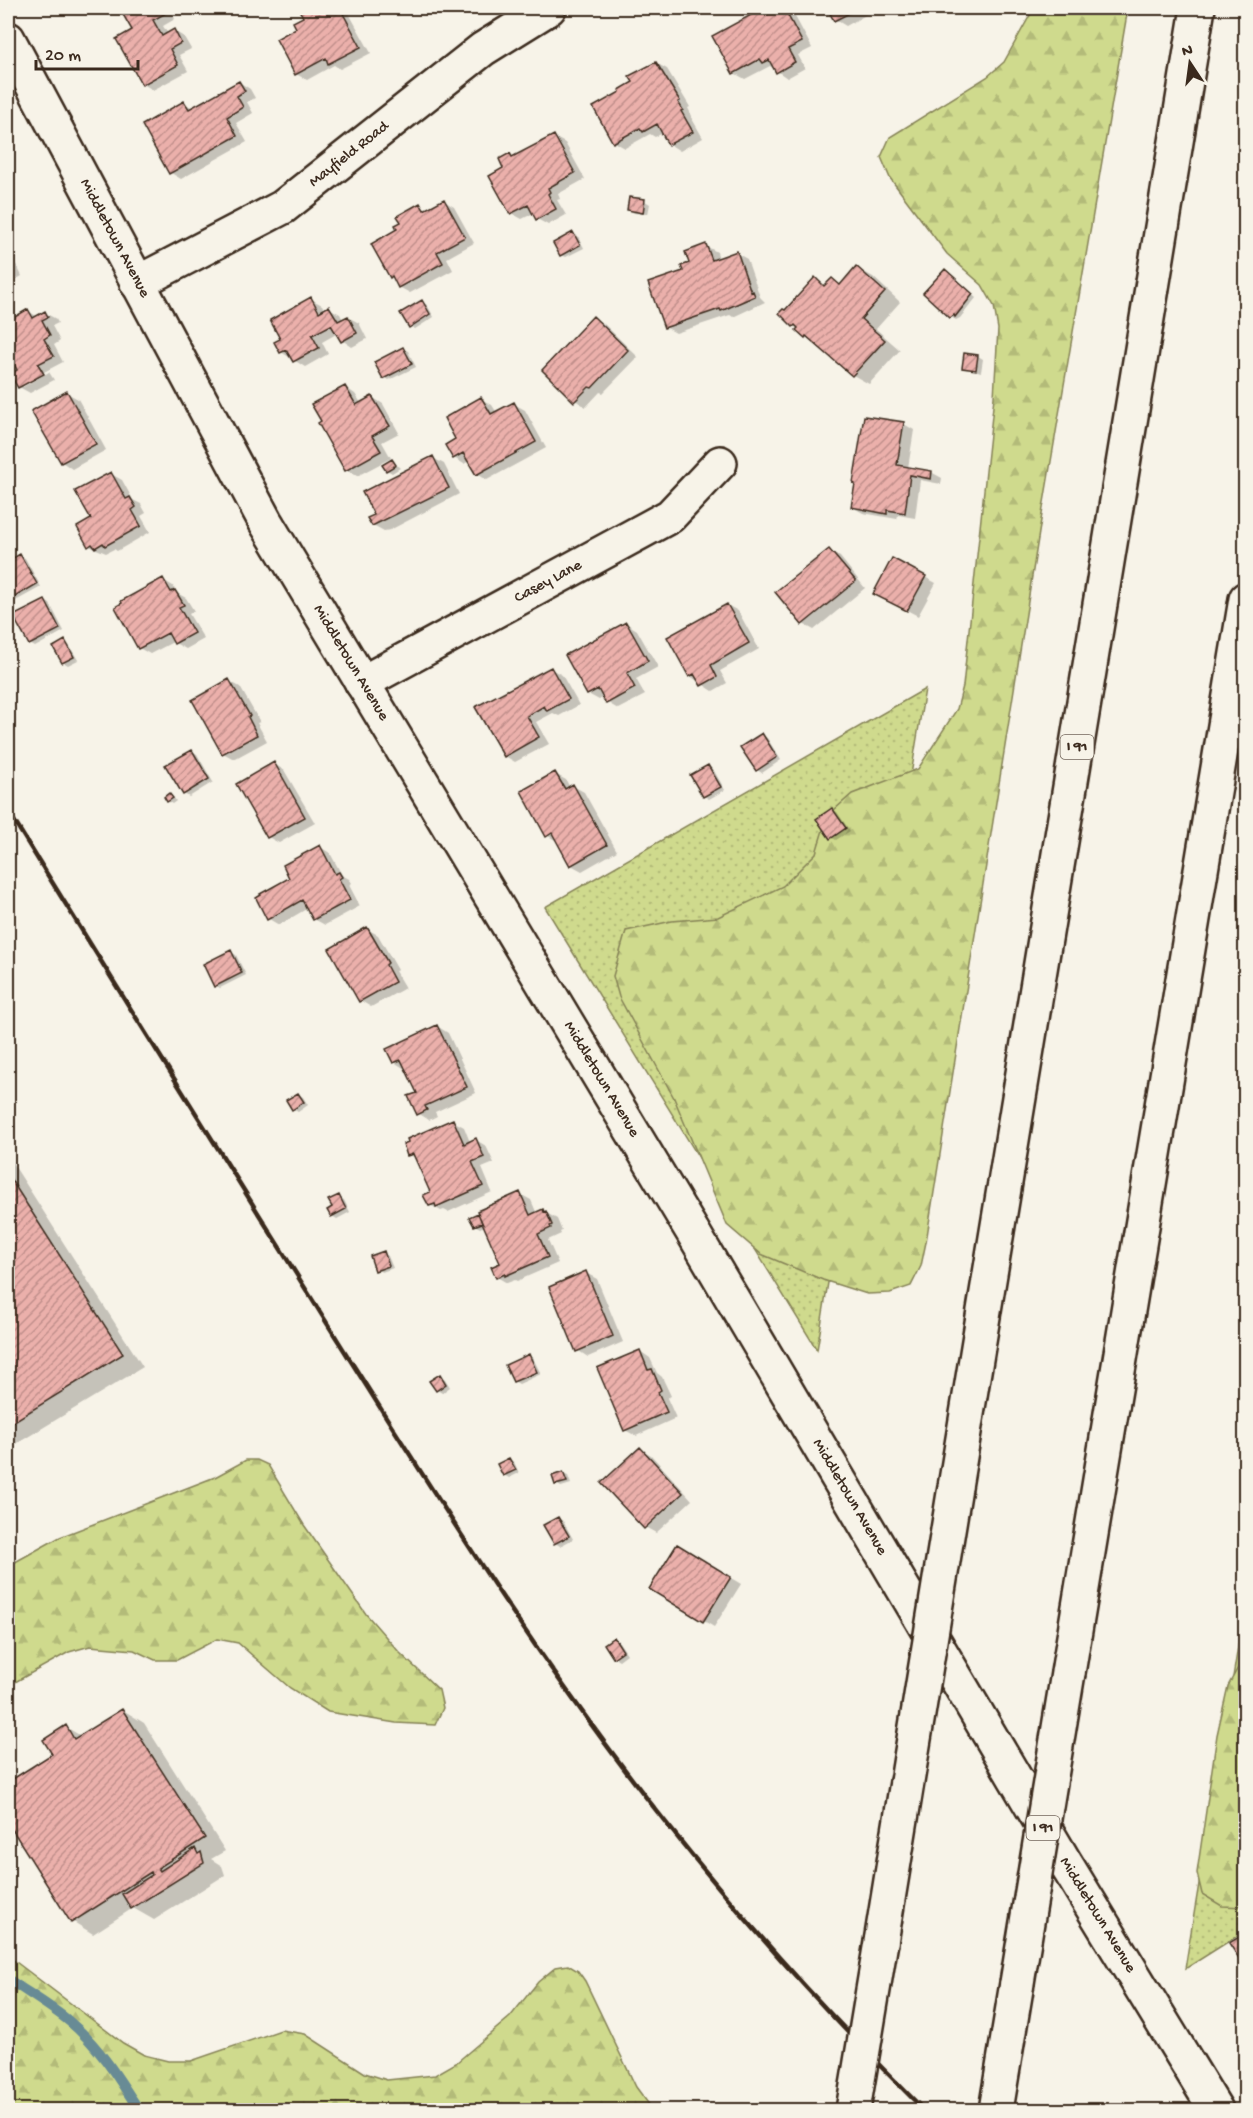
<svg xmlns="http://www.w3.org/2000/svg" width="1253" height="2118" font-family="'Gochi Hand',sans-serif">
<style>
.green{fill:url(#green-dots);stroke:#858256;stroke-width:1.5}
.forest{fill:url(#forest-firs);stroke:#858256;stroke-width:1.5}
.shadow{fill:#0003}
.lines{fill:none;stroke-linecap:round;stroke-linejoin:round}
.stream{stroke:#678b95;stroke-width:10}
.building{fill:url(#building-hatch);stroke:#3b2a1e;stroke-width:1.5}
.street-casing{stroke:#3b2a1e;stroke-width:38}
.secondary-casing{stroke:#3b2a1e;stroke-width:38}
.highway-casing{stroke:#3b2a1e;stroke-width:38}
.street{stroke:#f7f3e8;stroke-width:33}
.secondary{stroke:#f7f3e8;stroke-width:33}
.highway{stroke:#f7f3e8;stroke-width:33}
.rail{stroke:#3b2a1e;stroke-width:4.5}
.highway-bridge-casing{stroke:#3b2a1e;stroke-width:38;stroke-linecap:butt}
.highway-bridge{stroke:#f7f3e8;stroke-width:33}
.labels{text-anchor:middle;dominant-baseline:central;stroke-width:4.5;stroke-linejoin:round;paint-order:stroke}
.shield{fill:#f7f3e8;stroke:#73665b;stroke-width:1.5}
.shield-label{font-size:15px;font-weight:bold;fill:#3b2a1e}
.street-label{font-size:16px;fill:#3b2a1e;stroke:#f7f3e8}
</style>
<defs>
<pattern id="green-dots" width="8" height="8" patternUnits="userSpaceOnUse" patternTransform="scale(1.5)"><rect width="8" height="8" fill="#cfda8d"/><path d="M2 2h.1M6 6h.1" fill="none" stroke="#b3bb79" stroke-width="1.8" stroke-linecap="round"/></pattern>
<pattern id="forest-firs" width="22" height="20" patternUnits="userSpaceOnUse" patternTransform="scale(1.5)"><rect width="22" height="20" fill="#cfda8d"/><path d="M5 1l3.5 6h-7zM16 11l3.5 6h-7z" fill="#b3bb79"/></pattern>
<pattern id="building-hatch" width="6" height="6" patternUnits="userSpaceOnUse" patternTransform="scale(1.5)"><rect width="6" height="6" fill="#ebb0ab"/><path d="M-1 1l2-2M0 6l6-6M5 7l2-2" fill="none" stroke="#c08f8b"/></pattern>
</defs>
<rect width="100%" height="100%" fill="#f7f3e8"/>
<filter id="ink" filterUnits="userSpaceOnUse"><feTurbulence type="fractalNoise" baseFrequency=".0167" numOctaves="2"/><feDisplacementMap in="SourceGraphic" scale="12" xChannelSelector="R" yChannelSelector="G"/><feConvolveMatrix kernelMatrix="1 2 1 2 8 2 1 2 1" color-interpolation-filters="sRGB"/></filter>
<g filter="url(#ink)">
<!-- green -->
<path class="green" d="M925,689L817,1350L545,907Z
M1245,1604V1931L1185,1969Z"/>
<!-- forest -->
<path class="forest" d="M1034,8H1128L1040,526L926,1242L921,1266L911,1286L890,1293L867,1294L823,1280L761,1254L727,1225L674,1098L619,997L613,976L626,931L672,921L718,917L783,886L816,853L823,830L834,810L852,794L918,769L957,709L963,686L994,397L998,329L994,306L982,285L947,254L890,178L881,157L890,137L987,77L1004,62Z
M246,1460H257L268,1465L304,1525L366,1614L399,1652L439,1690L443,1708L435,1725L396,1723L328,1712L290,1688L238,1643L217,1639L177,1660H155L134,1650L90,1646L69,1652L8,1686V1566L60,1537L215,1477Z
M1245,1662L1246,1907H1245L1222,1906L1202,1894L1197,1873L1217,1735L1228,1686L1239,1666Z
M8,1956L123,2043L144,2055L168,2061H191L281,2030L305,2034L365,2073L387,2080L435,2075L456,2063L510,2017L538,1982L556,1967L568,1965L578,1971L585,1981L636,2087L653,2110H8Z"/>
<!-- shadow -->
<path class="shadow" d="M130,8H169L175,19L163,26L168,34L174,31L184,37L191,49L179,55L188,71L153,90L143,84L134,31L123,11Z
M300,8H346L371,53L340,69L334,65L307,80L296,74L305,18Z
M756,8H769L772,10L776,8H786L792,11L812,48L798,55L805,68L787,78L770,66L745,79L734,73L755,14L752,9Z
M829,8H888L875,15L871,12L846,26L836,20Z
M656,63L667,69L690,107L688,108L692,116L691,117L703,138L680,151L669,144L663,133L655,137L650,134L625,148L614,142L621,93Z
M239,82L250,89L255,98L247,102L253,113L236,123L247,142L181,179L171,173L184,103L193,108Z
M554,137L565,143L585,179L558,194L560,199L557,200L566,215L548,225L537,219L534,213L522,219L511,213L505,169L510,155L515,158Z
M630,199L645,201L650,204L648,214L634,213L629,210Z
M444,201L454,207L474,243L447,258L453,270L410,293L399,287L395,279L391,276L400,230L420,205L428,209Z
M573,234L578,236L584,248L566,257L561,255Z
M706,246L717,252L719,259L736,253L747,259L760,297L765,302L733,317L730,315L676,333L665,327L685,272Z
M8,249L22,276L8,284Z
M857,268L873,277L900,302L876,329L900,350L869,384L853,375L817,343L806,337L781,313L786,312L815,279L827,286L832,280L841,285Z
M945,270L976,298L960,318L956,320L951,317Z
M311,299L322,305L325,310L329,308L340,314L343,320L348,317L359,323L367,339L352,347L342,340L338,333L322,342L328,354L305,367L281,352L282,339Z
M422,302L427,305L434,317L415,329L410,326Z
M28,311L38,317L45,313L56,319L58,323L52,326L60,341L54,345L63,362L23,383V387L49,372L54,380L30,393L19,387V370L8,349V322Z
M594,318L604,324L638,357L603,393L600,392L586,407L575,400Z
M403,349L408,351L416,367L389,380L384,377Z
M978,356L983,359L981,372L964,367Z
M345,387L355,394L361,403L372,397L383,404L399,433L382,442L391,458L357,476L346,470Z
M67,393L78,399L106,450L72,469L62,462Z
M481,399L492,405L497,413L514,404L525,410L546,448L487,480L477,474L469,461L464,464L454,458L457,439Z
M904,424L914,430L908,468L931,472L942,478L941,484L920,480L915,518L898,515L897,519L863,513L852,507Z
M433,458L444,464L459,494L390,530L384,531L373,525L376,516Z
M392,461L400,468L392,473L387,470Z
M111,474L122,480L133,500L141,504L146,513L141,516L150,532L117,551L114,549L106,553L89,546Z
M829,551L840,557L865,588L814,630L803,624Z
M20,556L25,558L41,587L12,603L8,601V563Z
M893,560L936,583L918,616L886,599Z
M163,580L173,586L177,593L186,598L194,611L189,614L204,639L186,649L173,642L150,654L139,648Z
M45,601L50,604L64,631L35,647L30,644Z
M727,605L738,611L759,649L720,671L727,683L713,691L690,676Z
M626,623L637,630L658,667L636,679L645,695L618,709L608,703L604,697L599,700L588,694Z
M65,642L69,645L78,660L68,665L63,662Z
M551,669L562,675L579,705L559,716L553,713L536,722L549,744L515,762L505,756Z
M229,681L240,687L260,722L257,723L267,741L234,759L223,753L194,701Z
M762,735L767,738L781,760L762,773L757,770Z
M192,751L197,754L213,782L189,797L184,794Z
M274,764L284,770L315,823L279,843L268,837Z
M708,767L713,769L725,790L709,799L704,796Z
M555,774L566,780L570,788L573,786L584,792L617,851L582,871L571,865L559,842L548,836Z
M169,795L174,798L176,801L172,804L168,801Z
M832,809L837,812L850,831L836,840L831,837Z
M320,847L330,853L342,875L349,879L352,883L349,885L360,906L325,925L314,919L308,908L279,925L269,919Z
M367,929L378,935L398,970L395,971L405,988L371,1007L361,1001Z
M231,952L236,955L246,975L220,988L215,985Z
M437,1026L448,1033L476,1093L435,1112L437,1116L429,1120L418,1113L419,1093L407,1068L405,1069L394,1062Z
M298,1094L303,1097L308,1105L298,1112L293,1109Z
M453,1121L464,1127L470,1142L476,1140L486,1146L494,1163L482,1168L492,1192L448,1212L444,1210L441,1211L430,1205L432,1192L417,1159L409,1154Z
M8,1156L143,1367L8,1449Z
M520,1194L531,1200L537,1214L543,1211L557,1219L562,1231L560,1232L561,1234L548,1240L558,1263L517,1281L515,1280L507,1283L497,1277L502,1263L485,1226L480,1228L475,1225L471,1217Z
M339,1197L344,1200L350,1212L337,1219L332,1216Z
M383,1253L388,1256L393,1268L382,1272L377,1270Z
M586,1273L597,1279L623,1342L588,1357L577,1350Z
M640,1351L650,1358L657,1373L662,1377L671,1396L667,1398L676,1418L636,1436L625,1430Z
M529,1356L533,1358L541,1374L519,1384L514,1381Z
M440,1376L445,1379L450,1387L442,1393L437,1390Z
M640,1449L651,1455L692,1500L656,1533L645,1527Z
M509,1460L514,1462L519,1473L509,1478L504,1475Z
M563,1474L568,1476L571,1484L561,1487L556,1484Z
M558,1518L563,1521L573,1539L560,1546L555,1543Z
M678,1546L741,1584L714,1627L704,1621Z
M614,1639L619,1642L627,1654L619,1660L614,1657Z
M123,1710L144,1723L225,1851L211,1859L222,1866L225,1875L154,1920L133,1908L93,1934L72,1921L8,1820V1783L54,1754L66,1727L81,1736Z"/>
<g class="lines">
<!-- stream -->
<path class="stream" d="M8,1979C28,1993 51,2006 70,2022C99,2046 119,2079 139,2110"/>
</g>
<!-- building -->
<path class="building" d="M127,8H163L166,13L153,20L162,36L174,29L181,43L170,49L178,65L142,85L116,39L132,30L121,11Z
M298,8H340L361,47L328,64L326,58L295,75L276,39L296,28L293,22L303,17Z
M750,8H765L767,11L773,8H784L802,42L788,49L795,62L776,73L769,60L763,63L760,59L733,74L712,36L753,14Z
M827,8H859L834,21Z
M656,62L680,101L678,102L683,110L681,111L693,132L668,145L657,124L643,132L640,128L613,143L593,107L620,92L619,90L633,82L629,76Z
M239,81L245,91L237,96L243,107L227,117L237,136L169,174L142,125L184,101L189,109Z
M554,135L575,173L548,188L550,192L548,194L556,209L536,220L528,205L510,214L489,176L503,168L499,159L510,153L512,157Z
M629,197L645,199L643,213L627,210Z
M444,199L465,237L437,252L443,263L398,288L392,276L390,278L371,244L397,229L395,225L401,222L397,216L420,203L424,210Z
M573,232L580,245L560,256L553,243Z
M706,244L712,260L737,251L751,292L753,291L755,296L721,311L720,309L664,328L648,283L683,271L681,266L689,263L685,252Z
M856,266L885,292L861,319L885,340L852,376L806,336L805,338L796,330L798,328L795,325L793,327L779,313L783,309L785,310L815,277L824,286L832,278L840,285Z
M945,269L973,294L955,317L954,315L950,318L923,293Z
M311,297L319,312L329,306L338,321L348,316L357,333L341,342L331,325L312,335L319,348L293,362L286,350L280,353L274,342L280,339L270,320Z
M422,300L430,314L409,328L400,313Z
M28,309L33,318L45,311L48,317L42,320L50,335L44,339L54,356L38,364L44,374L18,388L10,374L17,370L8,352V321Z
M593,316L628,350L592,388L589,387L574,402L542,370Z
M403,347L412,364L383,379L374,362Z
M964,353L978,355L976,370L962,368Z
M345,386L356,405L372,396L390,426L372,436L381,451L345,471L318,423L321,421L311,404Z
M67,391L96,444L61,463L31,411Z
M481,397L491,414L514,402L536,442L476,475L463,453L453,459L445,445L455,439L444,418Z
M864,416L904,422L897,465L932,471L931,479L910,475L905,513L887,510V514L851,507L855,484L853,483Z
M433,456L449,488L372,526L367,518L374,515L362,492Z
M392,459L396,465L386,471L382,465Z
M111,472L126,499L130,497L136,507L132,510L141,526L105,546L103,543L95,548L92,544L88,547L77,527L91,519L75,491Z
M829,549L856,581L802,625L775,592Z
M20,554L37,584L8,601V561Z
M892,558L926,576L907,611L873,594Z
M163,578L171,592L175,590L184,605L179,607L194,633L174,644L168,633L138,649L115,607L122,603L121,601Z
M45,600L60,629L29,645L13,616Z
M727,604L749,643L711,665L717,677L701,686L694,674L689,677L667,637Z
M626,622L648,661L627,673L635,688L606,704L598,689L587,695L565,655Z
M65,640L74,657L62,663L53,647Z
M551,667L569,699L547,711L544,706L527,716L539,737L504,757L475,707Z
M229,679L250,716L248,717L257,735L222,754L192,700Z
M762,733L777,757L756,771L740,747Z
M192,750L209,779L183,795L165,765Z
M274,762L305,817L267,838L236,784Z
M708,765L721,787L703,797L690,775Z
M555,772L565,789L573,784L607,845L570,866L552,833L546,837L521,791Z
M169,793L173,798L167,802L164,797Z
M832,808L846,828L830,839L816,819Z
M320,845L335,874L339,872L342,877L339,879L350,900L313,920L302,900L267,920L256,898L261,895L260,894L289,878L283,865Z
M367,927L388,963L386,965L395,982L359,1002L329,949Z
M231,950L242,973L214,987L203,964Z
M437,1025L467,1087L425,1106L427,1110L417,1115L408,1096L417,1093L401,1060L393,1063L386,1049Z
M298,1093L304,1102L292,1110L286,1100Z
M453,1119L464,1144L476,1138L484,1157L472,1162L483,1186L436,1207L435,1204L429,1206L423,1195L430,1192L413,1154L407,1156L403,1144L408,1142L407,1139Z
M8,1175L123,1354L8,1425Z
M520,1192L530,1215L543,1209L544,1212L546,1211L552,1225L550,1226L551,1228L538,1234L548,1257L505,1276V1274L496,1278L491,1267L500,1263L477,1211Z
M339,1195L346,1209L331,1217L327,1210L332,1207L328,1200Z
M478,1213L482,1223L474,1226L469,1217Z
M384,1251L389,1266L375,1271L370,1256Z
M586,1271L613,1336L576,1352L549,1287Z
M640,1350L648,1370L652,1369L661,1390L658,1392L667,1412L624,1431L597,1368Z
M529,1354L537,1372L513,1382L505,1365Z
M440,1374L446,1384L436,1391L429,1381Z
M640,1447L683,1493L644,1529L601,1483Z
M509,1458L516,1470L503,1476L497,1464Z
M563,1472L567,1482L555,1485L552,1476Z
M558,1517L569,1536L554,1544L543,1525Z
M677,1544L731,1577L703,1622L649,1589Z
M614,1637L623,1651L613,1658L604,1644Z
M122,1709L205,1838L158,1868L160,1871L195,1848L198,1854L201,1852L204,1863L131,1909L122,1894L152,1875L151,1872L71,1923L8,1823V1782L52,1754L43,1740L66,1725L74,1739Z
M1246,1933V1969L1229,1943Z"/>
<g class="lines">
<!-- street casing -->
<g class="street-casing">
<g id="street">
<path id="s1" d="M137,283L283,207L483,49L549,8"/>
<path id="s2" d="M362,683L670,516L720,463"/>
</g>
</g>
<!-- secondary casing -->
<g class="secondary-casing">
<g id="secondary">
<path id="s3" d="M8,39L265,521L694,1234L1064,1861L1216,2110"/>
</g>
</g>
<!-- highway casing -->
<g class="highway-casing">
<path id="highway" d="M955,1487L1198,8
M1068,1673L1246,599
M881,1942L907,1782
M996,2110L1017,1983"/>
</g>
<!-- street -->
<use href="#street" class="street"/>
<!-- secondary -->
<use href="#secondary" class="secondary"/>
<!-- highway -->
<use href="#highway" class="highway"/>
<!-- rail -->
<path class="rail" d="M8,811C113,981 219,1151 325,1320C433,1492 541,1666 667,1824C747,1925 833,2020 924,2110"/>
<!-- highway-bridge casing -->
<g class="highway-bridge-casing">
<path id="highway-bridge" d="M907,1782L955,1487
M1017,1983L1068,1673
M853,2110L881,1942"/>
</g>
<!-- highway-bridge -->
<use href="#highway-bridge" class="highway-bridge"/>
</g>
</g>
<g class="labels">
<!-- shield labels -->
<g class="shield">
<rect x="1060.5" y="735" width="33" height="24" rx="4.5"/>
<rect x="1026.5" y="1816" width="33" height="24" rx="4.5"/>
</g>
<g class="shield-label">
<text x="1077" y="747">I 91</text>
<text x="1043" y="1828">I 91</text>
</g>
<!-- street labels -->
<g class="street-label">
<text stroke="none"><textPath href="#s1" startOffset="249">Mayfield Road</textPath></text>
<text stroke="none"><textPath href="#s3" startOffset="226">Middletown Avenue</textPath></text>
<text stroke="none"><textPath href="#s2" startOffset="212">Casey Lane</textPath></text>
<text stroke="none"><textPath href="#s3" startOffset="712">Middletown Avenue</textPath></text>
<text stroke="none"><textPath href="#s3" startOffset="1198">Middletown Avenue</textPath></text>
<text stroke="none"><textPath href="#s3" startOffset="1684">Middletown Avenue</textPath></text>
<text stroke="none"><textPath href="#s3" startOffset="2170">Middletown Avenue</textPath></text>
</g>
</g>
<!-- margin -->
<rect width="1253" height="2118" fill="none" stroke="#f7f3e8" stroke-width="30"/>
<rect x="15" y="15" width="1223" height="2088" fill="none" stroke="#3b2a1e" stroke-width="2" filter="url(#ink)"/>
<!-- north arrow -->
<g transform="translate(1190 63) rotate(347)" stroke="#f7f3e8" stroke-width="4.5" paint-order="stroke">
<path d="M0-4.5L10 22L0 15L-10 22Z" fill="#3b2a1e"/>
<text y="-9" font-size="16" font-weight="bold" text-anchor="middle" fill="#3b2a1e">N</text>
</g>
<!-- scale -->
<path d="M36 60v9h102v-9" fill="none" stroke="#3b2a1e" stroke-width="3"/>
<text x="45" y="60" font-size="18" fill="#3b2a1e" stroke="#f7f3e8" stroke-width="4.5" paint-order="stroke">20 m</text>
</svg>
